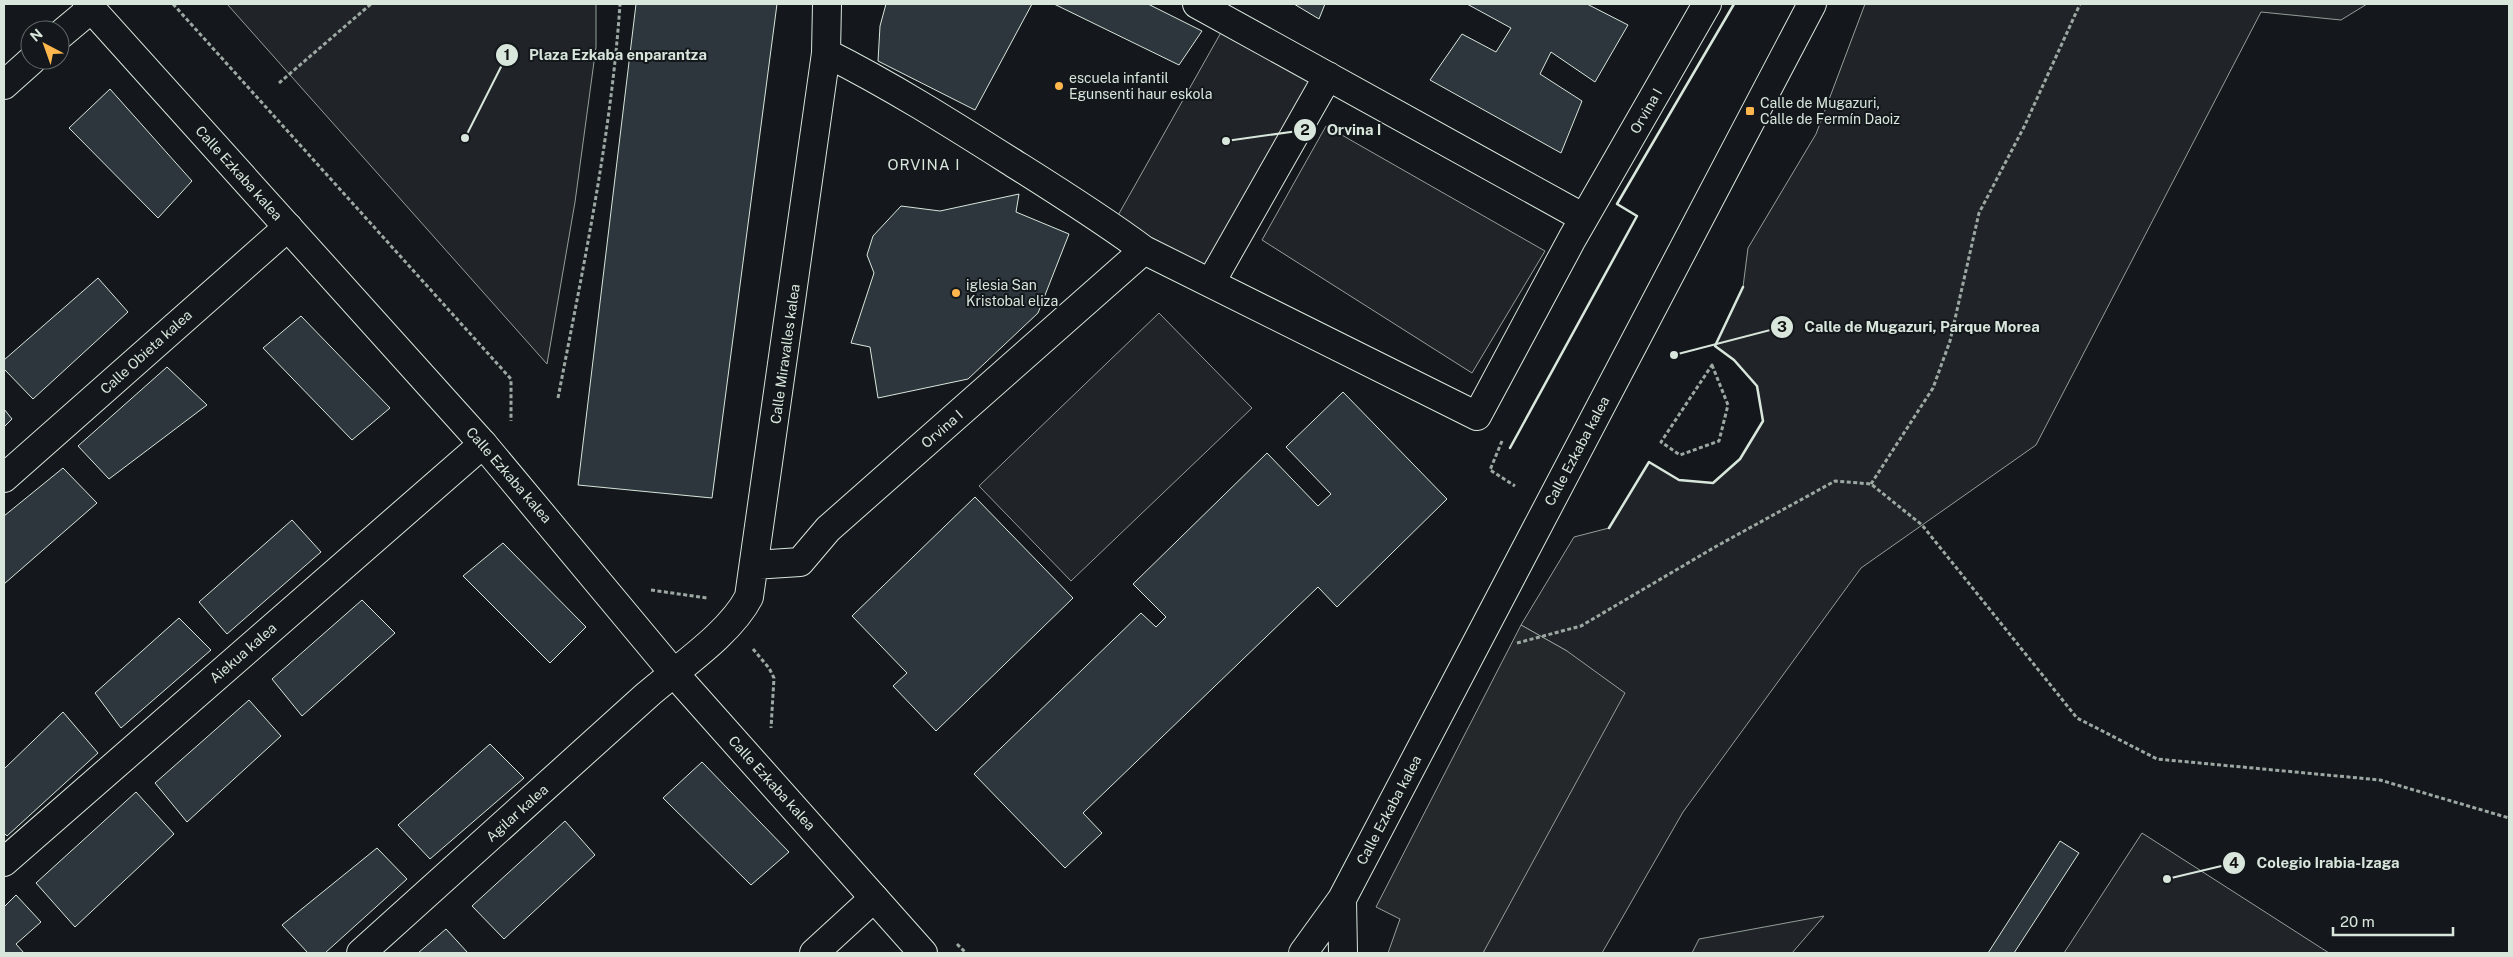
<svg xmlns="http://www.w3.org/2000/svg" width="2513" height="957" font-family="'Public Sans',sans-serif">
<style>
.green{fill:#202428;stroke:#939e99}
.parking{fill:#24282b;stroke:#939e99}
.building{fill:#2c363c;stroke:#d8e6dc}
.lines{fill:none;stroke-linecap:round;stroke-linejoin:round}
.street-casing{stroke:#d8e6dc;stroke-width:30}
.secondary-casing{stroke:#d8e6dc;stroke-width:30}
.path{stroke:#9da8a2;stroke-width:3;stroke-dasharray:4 2.5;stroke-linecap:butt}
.street{stroke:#14181c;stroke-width:28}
.secondary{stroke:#14181c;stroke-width:28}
.wall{stroke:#d8e6dc;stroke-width:2.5}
.poi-dot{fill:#ffb74d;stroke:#14181c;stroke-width:2}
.labels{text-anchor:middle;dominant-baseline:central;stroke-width:4;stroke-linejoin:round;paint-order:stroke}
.poi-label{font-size:14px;fill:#d8e6dc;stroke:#14181c;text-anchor:start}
.street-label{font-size:14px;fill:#d8e6dc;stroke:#14181c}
.neighbourhood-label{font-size:15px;letter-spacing:1px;fill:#d8e6dc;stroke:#14181c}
.leader{fill:none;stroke:#d8e6dc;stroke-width:2}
.callout-dot{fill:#d8e6dc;stroke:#14181c;stroke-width:2}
.mark-label{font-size:15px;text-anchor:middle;font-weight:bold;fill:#111}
.callout-label{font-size:15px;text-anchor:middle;font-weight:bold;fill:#d8e6dc;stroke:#14181c;stroke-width:4;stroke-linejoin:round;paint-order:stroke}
</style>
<rect width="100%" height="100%" fill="#14181c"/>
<!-- green -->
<path class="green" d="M227,4H596V47L575,202L547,364Z
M1865,4H2367L2341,20L2261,12L2036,445L1861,568L1683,812L1602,953H1483L1489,939L1567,651L1521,625L1574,537L1609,528L1649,462L1679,480L1713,483L1740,459L1763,422L1757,386L1734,360L1715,346L1743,287L1748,248L1816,134Z
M1228,20L1328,76L1211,282L1112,226Z
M1326,126L1545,251L1472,373L1262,240Z
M1159,313L1252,408L1071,581L979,486Z
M2142,833L2329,953H2064Z
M1824,916L1792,953H1692L1699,939Z"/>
<!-- parking -->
<path class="parking" d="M1521,625L1567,651L1625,693L1483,953H1388L1400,919L1376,907Z"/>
<!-- building -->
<path class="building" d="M636,4H777L712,498L578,485Z
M886,4H1032L975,110L878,61L880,26Z
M1054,4H1148L1202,31L1179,65Z
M1294,4H1325L1319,19Z
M1467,4H1587L1628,25L1595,82L1551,52L1540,74L1582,101L1561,153L1430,80L1462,34L1496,52L1511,28Z
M110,89L192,181L158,218L69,128Z
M1019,194L1016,212L1069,234L1038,313L968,379L878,398L870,347L851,343L874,273L867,255L873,236L901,206L940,211Z
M98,278L128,312L33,399L4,369V360Z
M301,316L390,408L352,440L263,348Z
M167,367L207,405L109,479L78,446Z
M1343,392L1447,499L1337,607L1318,587L1083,813L1102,833L1065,868L974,774L1141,613L1156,627L1166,617L1133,584L1267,453L1318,506L1331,494L1286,447Z
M4,409L12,419L4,427Z
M63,468L97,503L4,584V516Z
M975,497L1073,598L936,731L893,686L907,673L852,616Z
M292,520L321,552L227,634L199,602Z
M503,543L586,627L550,663L463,576Z
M362,600L395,633L302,716L272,679Z
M179,618L211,650L121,728L95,693Z
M249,700L281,736L187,822L155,783Z
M63,712L98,753L7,836L4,833V769Z
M490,744L524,778L430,859L398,825Z
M702,762L789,852L751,885L663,798Z
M136,792L174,834L75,927L36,883Z
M565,821L595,855L504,939L472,906Z
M2060,841L2079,853L2014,953H1988Z
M377,848L407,879L325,953H308L282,925Z
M16,895L41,922L16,944L24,953H4V907Z
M446,929L468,953H418Z"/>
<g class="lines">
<!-- street casing -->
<g class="street-casing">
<path id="street" d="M1197,4L1584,218
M60,35L91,9
M826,53C890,85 950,123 1010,161C1056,190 1101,218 1144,250
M4,85L32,60
M1211,282L1328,76
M4,478L288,227
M755,565L800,562L828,529L1144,250L1477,416L1572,239L1707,4
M4,862L483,444
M361,953C456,868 551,782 646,696C678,668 730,634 749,597L826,53L827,4
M814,953L874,898"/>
</g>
<!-- secondary casing -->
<g class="secondary-casing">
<path id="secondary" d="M87,4L483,444L673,672L923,953
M1342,899L1343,953
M1303,953L1342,899L1812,4"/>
</g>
<!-- path -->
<path class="path" d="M173,4L511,379V421
M279,83L371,4
M1712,365L1728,405L1719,441L1680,455L1661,442Z
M558,398C583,268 611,137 620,4
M1502,441L1490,470L1515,486
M1871,484L1933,388L1950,341L1979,213L2024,127L2080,4
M651,590L707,598
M1517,643L1581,626L1715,547L1835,481L1871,484L1922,525L2077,718L2157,759L2380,780L2509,818
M753,649L769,668L774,678L771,728
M957,944L966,953"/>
<!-- street -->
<use href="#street" class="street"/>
<!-- secondary -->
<use href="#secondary" class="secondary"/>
<!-- wall -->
<path class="wall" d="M1510,448L1637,216L1617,204L1734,4
M1609,528L1649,462L1679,480L1713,483L1740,459L1763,421L1757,386L1734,360L1715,346L1743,287"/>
</g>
<!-- markers -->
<g class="poi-dot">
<circle cx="1059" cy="86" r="5"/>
<rect x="1745" y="106" width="10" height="10" rx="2.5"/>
<circle cx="956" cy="293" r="5"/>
</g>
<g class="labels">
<!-- poi labels -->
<g class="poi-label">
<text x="1069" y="78">escuela infantil<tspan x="1069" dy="16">Egunsenti haur eskola</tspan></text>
<text x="1760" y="103">Calle de Mugazuri,<tspan x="1760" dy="16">Calle de Fermín Daoiz</tspan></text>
<text x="966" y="285">iglesia San<tspan x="966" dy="16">Kristobal eliza</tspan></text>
</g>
<!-- street labels -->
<g class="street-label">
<text transform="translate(1646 111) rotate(-60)">Orvina I</text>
<text transform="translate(239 173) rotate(48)">Calle Ezkaba kalea</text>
<text transform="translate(146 352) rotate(-42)">Calle Obieta kalea</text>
<text transform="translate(785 354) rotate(-82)">Calle Miravalles kalea</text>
<text transform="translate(942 429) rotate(-41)">Orvina I</text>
<text transform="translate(1577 451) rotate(-62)">Calle Ezkaba kalea</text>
<text transform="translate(509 475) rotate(49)">Calle Ezkaba kalea</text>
<text transform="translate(243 653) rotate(-41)">Aiekua kalea</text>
<text transform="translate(772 783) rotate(48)">Calle Ezkaba kalea</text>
<text transform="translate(1389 810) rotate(-62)">Calle Ezkaba kalea</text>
<text transform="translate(517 813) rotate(-42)">Agilar kalea</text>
</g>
<!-- neighbourhood labels -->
<g class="neighbourhood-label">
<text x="924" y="164">ORVINA I</text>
</g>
</g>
<!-- callouts -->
<path class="leader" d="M465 138L507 55M1226 141L1305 130M1674 355L1782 327M2167 879L2234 863"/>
<g class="callout-dot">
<circle cx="465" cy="138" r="5"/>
<circle cx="1226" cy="141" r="5"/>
<circle cx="1674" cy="355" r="5"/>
<circle cx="2167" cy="879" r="5"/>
<circle cx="507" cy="55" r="12"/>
<circle cx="1305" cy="130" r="12"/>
<circle cx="1782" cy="327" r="12"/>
<circle cx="2234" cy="863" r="12"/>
</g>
<g class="mark-label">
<text x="507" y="60">1</text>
<text x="1305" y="135">2</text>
<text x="1782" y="332">3</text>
<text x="2234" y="868">4</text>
</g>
<g class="callout-label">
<text x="618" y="60">Plaza Ezkaba enparantza</text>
<text x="1354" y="135">Orvina I</text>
<text x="1922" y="332">Calle de Mugazuri, Parque Morea</text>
<text x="2328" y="868">Colegio Irabia-Izaga</text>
</g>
<!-- border -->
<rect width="2513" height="957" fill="none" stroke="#d8e6dc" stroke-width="10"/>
<!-- north arrow -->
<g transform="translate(45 45) rotate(319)"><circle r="24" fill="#14181c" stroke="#626a69"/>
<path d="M0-4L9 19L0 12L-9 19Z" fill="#ffb74d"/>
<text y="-8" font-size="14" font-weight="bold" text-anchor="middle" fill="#d8e6dc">N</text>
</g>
<!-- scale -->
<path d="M2333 927v8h120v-8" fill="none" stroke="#d8e6dc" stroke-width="2.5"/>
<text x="2340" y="927" font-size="15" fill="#d8e6dc" stroke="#14181c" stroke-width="4" paint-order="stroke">20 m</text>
</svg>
